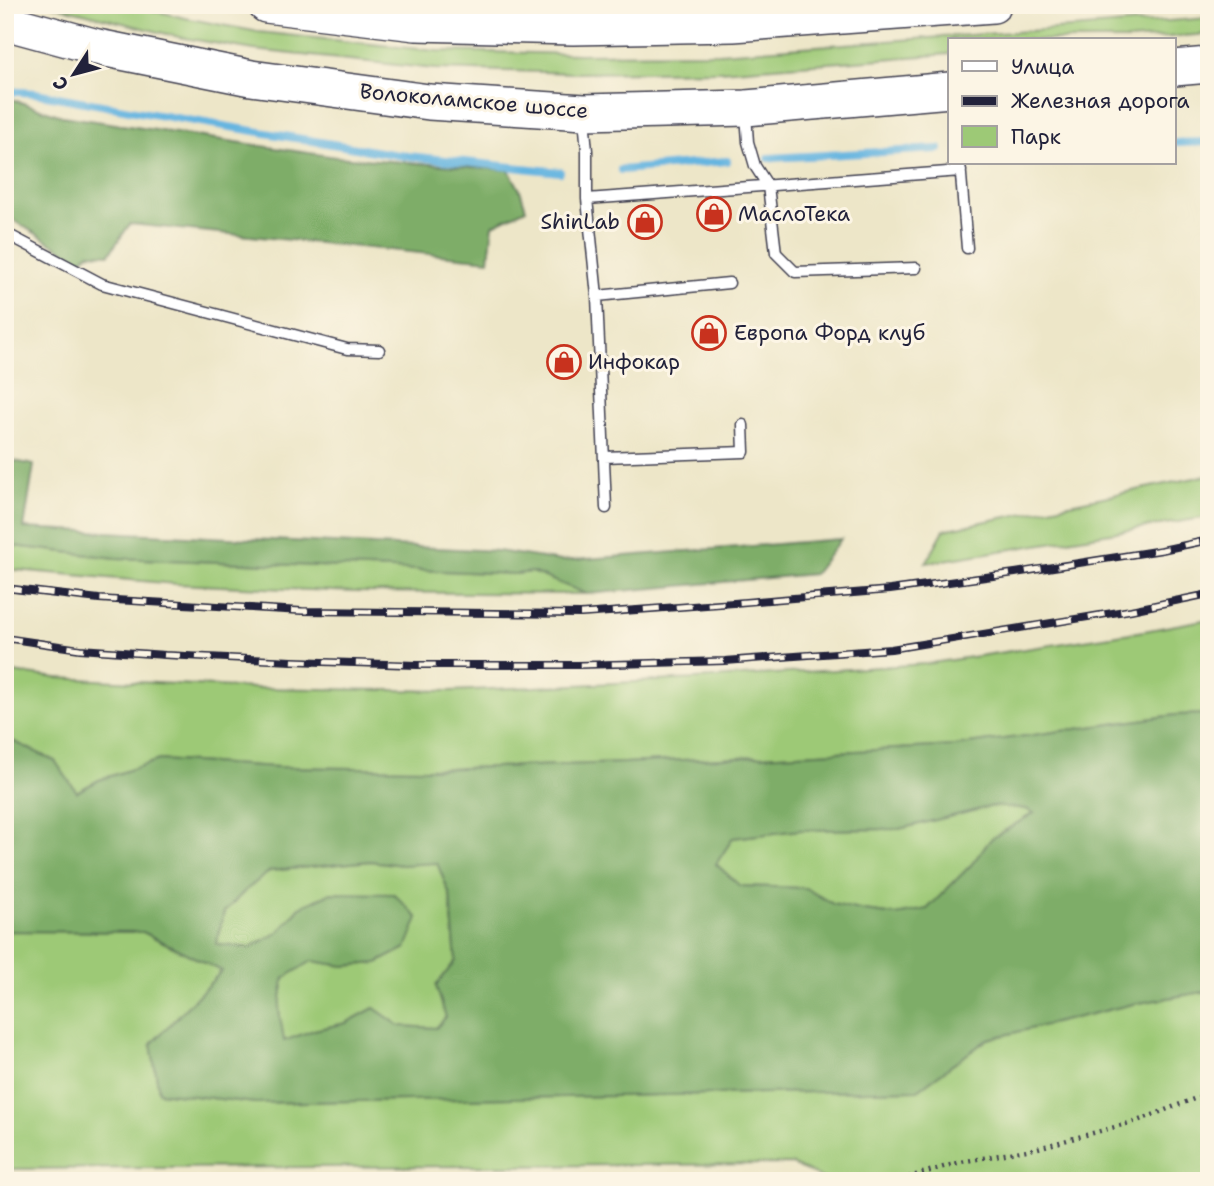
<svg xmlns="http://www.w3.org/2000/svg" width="1214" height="1186" font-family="'Shantell Sans',sans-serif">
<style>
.green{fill:#9dc976;stroke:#607658;stroke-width:2}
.forest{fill:#7ead67;stroke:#506851;stroke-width:2;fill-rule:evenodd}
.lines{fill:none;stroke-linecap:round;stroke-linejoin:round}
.stream{stroke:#66b5e0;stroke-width:8}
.service-casing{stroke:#403f50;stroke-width:13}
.primary-casing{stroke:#403f50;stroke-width:38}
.path{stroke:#403f50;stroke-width:4.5;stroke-dasharray:2 5;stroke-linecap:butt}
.service{stroke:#fff;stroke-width:10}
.primary{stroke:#fff;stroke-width:35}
.rail-casing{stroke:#22223b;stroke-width:8}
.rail{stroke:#fcf5e5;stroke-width:5;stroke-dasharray:16;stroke-linecap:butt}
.labels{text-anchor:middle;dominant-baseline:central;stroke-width:6;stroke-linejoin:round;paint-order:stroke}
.street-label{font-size:21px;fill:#22223b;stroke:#fcf5e5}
.poi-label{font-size:21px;fill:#22223b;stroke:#fcf5e5;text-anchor:start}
</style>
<rect width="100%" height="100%" fill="#fcf5e5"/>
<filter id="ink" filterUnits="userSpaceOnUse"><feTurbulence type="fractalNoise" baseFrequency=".0143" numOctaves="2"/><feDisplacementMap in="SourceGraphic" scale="14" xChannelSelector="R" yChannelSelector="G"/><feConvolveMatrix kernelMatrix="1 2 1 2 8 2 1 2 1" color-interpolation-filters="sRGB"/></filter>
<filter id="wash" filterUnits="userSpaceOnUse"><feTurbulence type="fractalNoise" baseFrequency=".00686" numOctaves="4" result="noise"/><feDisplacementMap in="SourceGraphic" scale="28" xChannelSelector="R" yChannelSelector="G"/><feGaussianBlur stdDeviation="1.57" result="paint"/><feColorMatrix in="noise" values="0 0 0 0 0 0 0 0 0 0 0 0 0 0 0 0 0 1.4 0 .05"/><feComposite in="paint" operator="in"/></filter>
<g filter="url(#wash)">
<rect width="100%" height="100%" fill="#ede6c8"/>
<!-- green -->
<path class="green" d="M51,5H130L185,18L259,32L436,51L579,54L719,53L1209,18V34L1129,40H950V54L720,71L577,73L435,69L254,50L179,37Z
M1209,475V517L926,563L944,530Z
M5,545L116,558L516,574L532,572L587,594L355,592L176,584L5,569Z
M1209,619V714L1175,715L954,746L624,763L428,769L278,767L159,760L99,780L76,792L55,761L13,741L5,744V671L57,678L254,688L451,691L696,679L925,664L1144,631Z
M993,806L1026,809L1035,812L991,839L971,865L928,909L896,915L864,911L833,904L805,888L739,886L716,864L733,838L801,830L899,829Z
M371,861L402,865L437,862L450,895L456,960L436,986L446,1017L437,1028L400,1026L374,1008L346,1023L314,1030L284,1041L279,1010L284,978L312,961L344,966L377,963L406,948L300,907L279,932L250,948L216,944L224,912L246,890L270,871Z
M5,931L143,932L222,971L151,1044L159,1092L255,1103L918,1090L988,1039L1133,1004L1209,991V1181H828L792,1164L5,1169Z"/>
<!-- forest -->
<path class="forest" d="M8,98L62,116L336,157L509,170L520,190L526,209L493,225L489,260L130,224L109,254L89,253L81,261L5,215V100Z
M5,459L34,465L24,528L498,551L561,561L841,539L814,574L587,594L532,572L516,574L116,558L5,545Z
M1209,714V991L1133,1004L988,1039L918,1090L255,1103L159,1092L151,1044L222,971L143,932L5,931V744L13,741L55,761L77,792L99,780L159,760L278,767L428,769L624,763L954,746L1175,715ZM993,806L1026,809L1034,813L991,839L971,865L927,909L896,915L864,911L833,904L805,888L740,886L716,864L733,838L801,830L899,829ZM370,861L402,865L437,863L450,895L456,960L436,986L446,1017L436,1028L400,1026L374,1008L346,1023L314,1030L284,1041L279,1010L284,978L312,961L344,966L377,963L406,948L418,918L394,894L331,893L300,907L279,932L250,948L216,944L224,912L246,890L270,871Z"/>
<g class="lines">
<!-- stream -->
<path class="stream" d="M5,91L35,93L146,113L398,155L560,172
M1174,143L1209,142
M769,158L939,149
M621,170L727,161"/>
</g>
</g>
<g filter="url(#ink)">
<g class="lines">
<!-- service casing -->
<g class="service-casing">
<path id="service" d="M746,114L748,142L755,166L768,186L776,253L795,272L916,268
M584,118L587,151V199L597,296L606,508
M960,163L967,248
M587,199L961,171
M5,233L102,284L347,349L379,350
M597,296L729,283
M604,457L744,452L743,425"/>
</g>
<!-- primary casing -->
<g class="primary-casing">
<path id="primary" d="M266,5L416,23L573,27L733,24L993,5
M5,22L97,47L251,78L429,102L584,112L746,108L950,90
M1174,68L1209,65"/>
</g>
<!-- path -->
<path class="path" d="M895,1181L961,1162L1038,1148L1137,1121L1209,1093"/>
<!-- service -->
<use href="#service" class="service"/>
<!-- primary -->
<use href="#primary" class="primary"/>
<!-- rail casing -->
<g class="rail-casing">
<path id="rail" d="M5,588L99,599L302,611L581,614L734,603L890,590L1015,573L1162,550L1209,540
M5,638L80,649L165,655L292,661L417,665H578L725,661L891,649L1131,610L1209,594"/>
</g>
<!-- rail -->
<use href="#rail" class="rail"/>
</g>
</g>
<!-- icons -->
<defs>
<g id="shop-ring" transform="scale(1.75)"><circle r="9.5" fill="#fcf5e5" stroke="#c8321e" stroke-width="1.5"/><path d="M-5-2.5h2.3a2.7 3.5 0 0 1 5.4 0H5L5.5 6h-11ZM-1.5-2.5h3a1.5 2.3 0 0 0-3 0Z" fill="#c8321e"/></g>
</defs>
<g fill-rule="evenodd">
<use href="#shop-ring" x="714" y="214"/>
<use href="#shop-ring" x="645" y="222"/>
<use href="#shop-ring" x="709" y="333"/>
<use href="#shop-ring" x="564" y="362"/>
</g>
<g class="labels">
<!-- street labels -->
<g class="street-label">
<text transform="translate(474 101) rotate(5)">Волоколамское шоссе</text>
</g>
<!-- poi labels -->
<g class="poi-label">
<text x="738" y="214">МаслоТека</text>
<text x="620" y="222" text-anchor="end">ShinLab</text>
<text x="734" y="333">Европа Форд клуб</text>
<text x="588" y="362">Инфокар</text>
</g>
</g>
<!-- margin -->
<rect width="1214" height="1186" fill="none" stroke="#fcf5e5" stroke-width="28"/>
<!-- legend -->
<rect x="948" y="38" width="228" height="126" fill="#fcf5e5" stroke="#a5a1a1" stroke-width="2"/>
<rect x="962" y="61" width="35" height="10" fill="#ffffff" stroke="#a5a1a1" stroke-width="2"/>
<text x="1011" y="74" font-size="21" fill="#22223b">Улица</text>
<rect x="962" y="96" width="35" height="10" fill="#22223b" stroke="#a5a1a1" stroke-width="2"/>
<text x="1011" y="108" font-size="21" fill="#22223b">Железная дорога</text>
<rect x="962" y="126" width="35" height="21" fill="#9dc976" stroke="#a5a1a1" stroke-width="2"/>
<text x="1011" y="144" font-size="21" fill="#22223b">Парк</text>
<!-- north arrow -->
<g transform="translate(74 74) rotate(234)" stroke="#fcf5e5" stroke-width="5" paint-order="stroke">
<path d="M0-5L12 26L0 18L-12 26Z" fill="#22223b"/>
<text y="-10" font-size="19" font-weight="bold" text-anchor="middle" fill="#22223b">С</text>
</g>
</svg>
